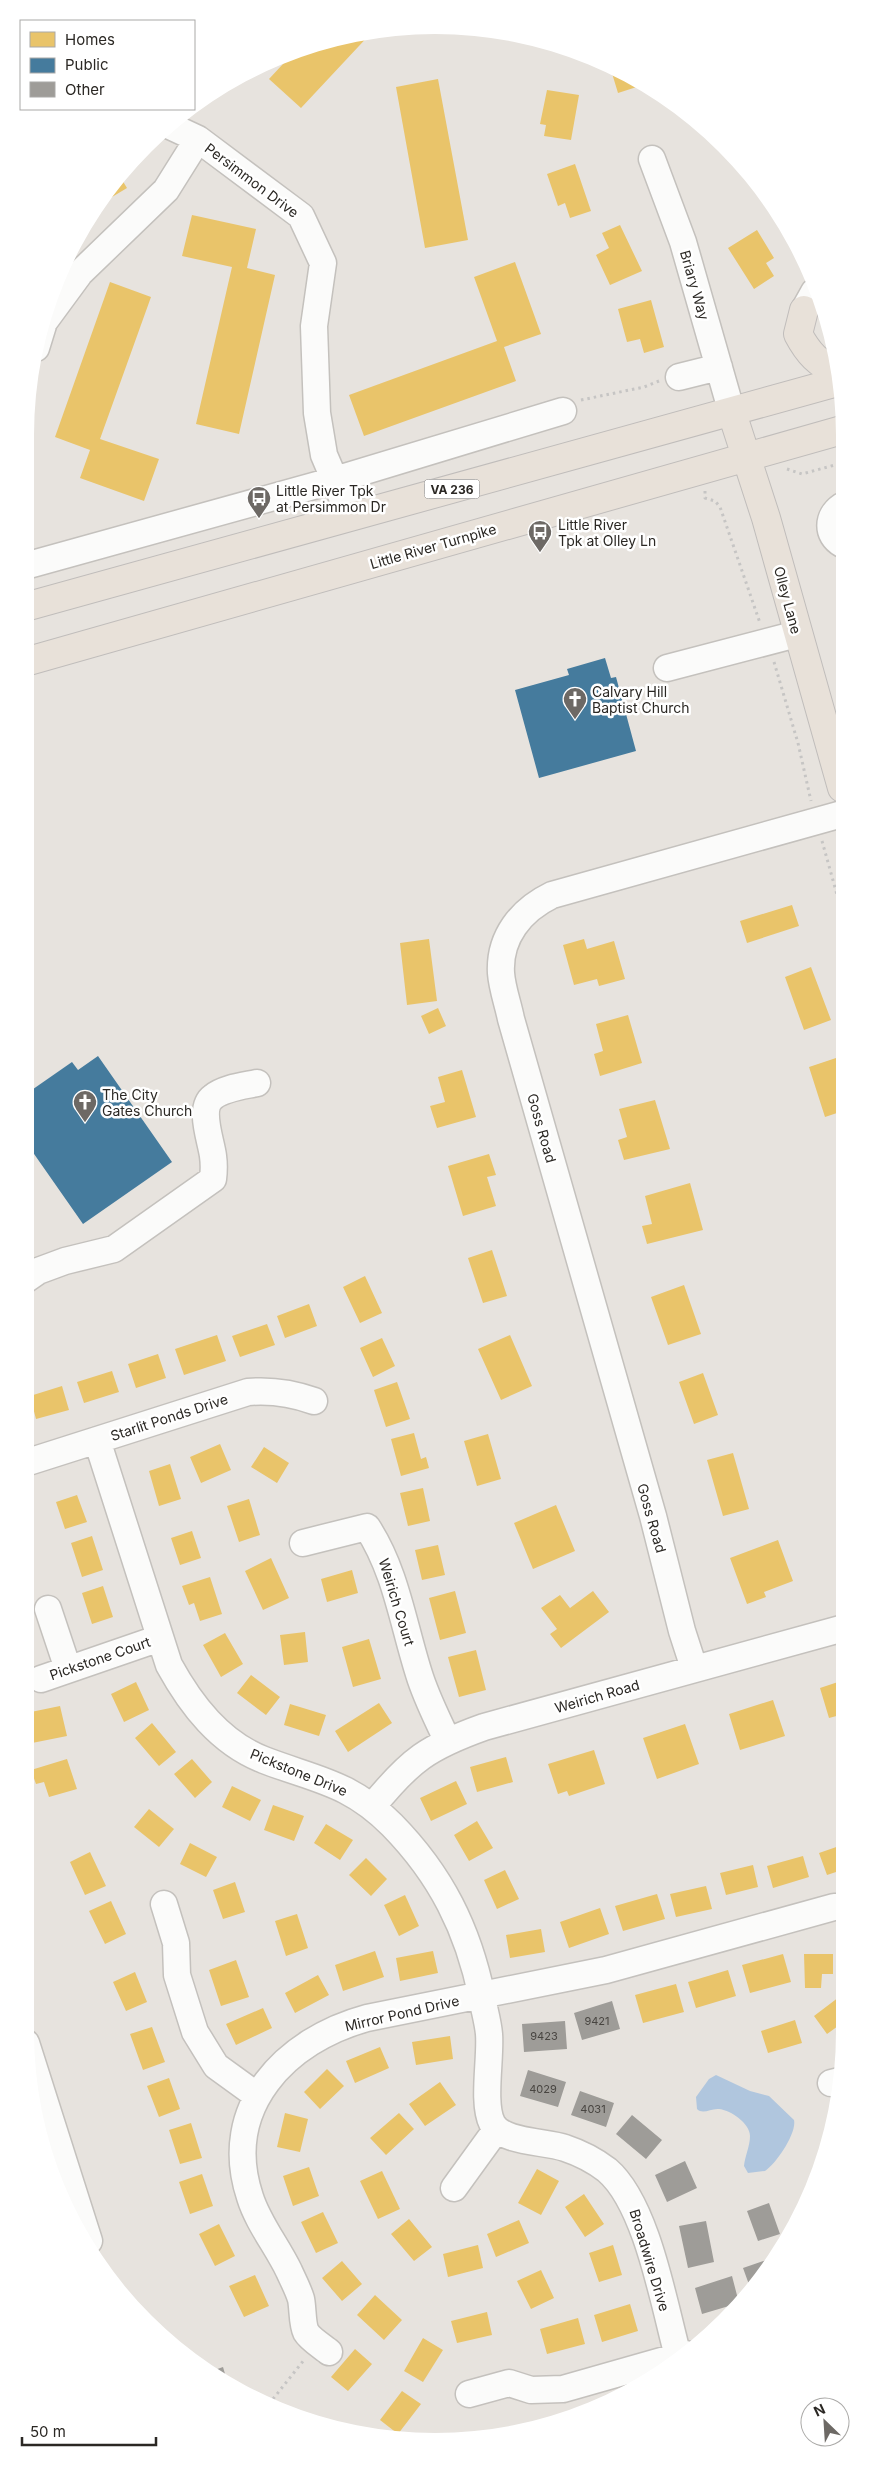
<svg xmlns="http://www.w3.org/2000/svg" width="870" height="2467" font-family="Inter,sans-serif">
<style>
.water{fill:#b0c6de}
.homes{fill:#e9c46a}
.public{fill:#457b9d}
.building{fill:#9e9c98}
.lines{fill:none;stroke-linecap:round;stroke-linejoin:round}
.minor-casing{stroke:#c4c1bd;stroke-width:29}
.major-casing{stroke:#c0bdbb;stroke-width:30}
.path{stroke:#c6c5c4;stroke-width:3;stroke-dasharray:2.5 4;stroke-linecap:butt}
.minor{stroke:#fbfbfa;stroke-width:26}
.major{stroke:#e8e1d9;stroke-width:28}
.labels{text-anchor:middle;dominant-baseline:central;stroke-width:5;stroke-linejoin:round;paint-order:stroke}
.number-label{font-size:11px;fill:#484541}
.shield{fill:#fff;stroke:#6b6866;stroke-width:1}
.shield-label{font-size:12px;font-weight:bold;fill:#2b2824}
.street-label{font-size:14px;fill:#2b2824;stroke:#fff}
.poi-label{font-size:14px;fill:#2b2824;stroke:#fff;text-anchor:start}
</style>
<rect width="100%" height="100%" fill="#e7e3de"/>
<!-- water -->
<path class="water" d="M716,2075L750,2091L769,2096L794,2120C797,2133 776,2164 765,2171L748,2173L744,2166C745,2156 750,2146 750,2136C750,2123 730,2110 719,2109C711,2108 703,2115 697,2109L696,2097L709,2079Z"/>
<!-- homes -->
<path class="homes" d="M373,31L301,108L269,79L296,50Z
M613,69L640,80L646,84L618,93L611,70Z
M438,79L468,240L425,248L396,87Z
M547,90L579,95L571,140L544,136L546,125L540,124Z
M722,148L743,164L755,182L752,185L720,150Z
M575,164L591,211L570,218L565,203L558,206L547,174Z
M119,175L127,188L97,206L110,186Z
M192,215L256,229L247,268L275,275L239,434L196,424L232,267L182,256Z
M620,225L642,271L610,285L596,255L609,248L602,233Z
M757,230L774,258L766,263L774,276L754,289L728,248Z
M515,262L541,334L504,347L516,381L364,436L349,395L497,341L474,277Z
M110,282L151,297L100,439L159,459L144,501L80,478L90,450L55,437Z
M651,300L664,347L644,353L640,339L627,342L618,309Z
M792,905L799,926L747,943L740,921Z
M429,939L437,1001L407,1005L400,943Z
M584,939L587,949L614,941L625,979L599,986L597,979L574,985L563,945Z
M811,967L831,1020L804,1030L785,977Z
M438,1008L446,1026L429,1034L421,1016Z
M628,1015L642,1063L600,1076L594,1054L603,1051L596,1024Z
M836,1058L843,1079V1111L825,1117L809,1067Z
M462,1070L476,1117L437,1128L430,1106L445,1102L438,1077Z
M655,1100L670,1149L624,1160L618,1140L627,1137L619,1109Z
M489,1154L496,1175L487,1177L496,1206L463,1216L448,1166Z
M690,1183L703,1230L647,1244L642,1226L652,1224L645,1196Z
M492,1250L507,1296L483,1303L468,1258Z
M365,1276L382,1313L360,1323L343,1287Z
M684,1285L701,1334L668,1345L651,1297Z
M309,1304L317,1326L285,1338L277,1316Z
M267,1324L275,1345L240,1357L232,1336Z
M217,1335L226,1361L184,1375L175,1349Z
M510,1335L532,1386L501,1400L478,1349Z
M382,1338L395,1366L373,1377L360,1348Z
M158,1354L166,1378L136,1388L128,1364Z
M112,1371L119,1392L84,1403L77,1382Z
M703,1373L718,1415L694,1424L679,1382Z
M397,1382L410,1419L386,1427L374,1390Z
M62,1386L69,1410L36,1419L30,1396Z
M414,1433L421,1459L426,1457L429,1468L401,1476L391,1439Z
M488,1434L501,1479L477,1486L464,1441Z
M220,1444L231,1470L201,1483L190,1457Z
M264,1447L289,1463L277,1483L251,1467Z
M733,1453L749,1509L723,1516L707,1460Z
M170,1464L181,1499L159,1506L149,1471Z
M423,1488L430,1521L408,1526L400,1493Z
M77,1495L87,1522L65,1529L56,1502Z
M249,1499L260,1535L239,1542L227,1506Z
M556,1505L575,1551L533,1569L514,1523Z
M192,1531L201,1558L180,1565L171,1538Z
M92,1536L103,1570L82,1577L71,1543Z
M778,1540L793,1581L764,1592L766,1597L747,1604L730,1558Z
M438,1545L445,1575L422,1580L415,1550Z
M271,1558L289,1598L263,1610L245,1571Z
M352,1570L358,1593L327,1602L321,1579Z
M210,1577L222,1614L200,1621L194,1603L189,1605L182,1586Z
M103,1586L113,1617L92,1624L82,1593Z
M455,1591L466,1633L440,1640L429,1598Z
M593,1591L609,1612L561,1648L550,1634L557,1629L541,1608L560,1595L570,1608Z
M305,1632L308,1662L284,1665L280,1635Z
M225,1633L243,1664L221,1677L203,1645Z
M369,1639L381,1679L353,1687L342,1647Z
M476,1650L486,1690L459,1697L448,1657Z
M251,1675L280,1697L266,1715L237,1693Z
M844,1680V1714L829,1718L820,1688Z
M136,1682L149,1710L124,1722L111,1694Z
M773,1700L785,1736L740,1750L729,1714Z
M379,1703L392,1723L348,1752L335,1731Z
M290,1704L326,1715L319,1736L284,1725Z
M60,1706L67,1736L32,1743L26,1713Z
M152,1723L176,1752L159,1766L135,1738Z
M685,1724L699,1764L657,1779L643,1738Z
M594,1750L605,1784L569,1796L567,1791L558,1794L548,1764Z
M506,1757L513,1782L477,1792L470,1767Z
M67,1759L77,1789L49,1797L44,1782L36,1784L31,1770Z
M192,1759L212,1782L195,1798L174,1774Z
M456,1781L467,1804L431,1821L420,1798Z
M232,1786L261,1800L250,1821L222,1807Z
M273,1805L304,1816L294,1841L264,1830Z
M149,1809L174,1829L159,1847L134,1827Z
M477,1821L493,1848L469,1861L454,1835Z
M326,1824L353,1840L340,1860L314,1843Z
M190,1843L217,1857L206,1877L180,1864Z
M845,1844V1869L827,1875L819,1853Z
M90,1852L106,1886L85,1895L70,1862Z
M803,1856L809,1877L773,1888L767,1866Z
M366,1858L387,1879L371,1896L349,1875Z
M753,1865L758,1887L726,1895L720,1873Z
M505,1870L519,1899L497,1909L484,1880Z
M235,1882L245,1912L223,1919L213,1890Z
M706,1886L712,1909L676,1917L670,1894Z
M657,1894L665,1919L623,1931L615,1906Z
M405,1895L419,1926L399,1936L384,1905Z
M111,1901L126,1934L105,1944L89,1911Z
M600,1908L609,1934L569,1948L560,1922Z
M297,1914L308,1948L286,1956L275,1921Z
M541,1929L545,1952L510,1958L506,1935Z
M375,1951L384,1977L343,1991L335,1965Z
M433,1951L438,1973L400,1981L396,1958Z
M783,1954L791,1982L750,1993L742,1965Z
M804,1954H833V1974H822L821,1988H805Z
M236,1960L249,1997L221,2006L209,1970Z
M728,1970L736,1996L696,2008L688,1982Z
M135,1972L147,2002L126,2011L113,1982Z
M318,1975L329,1995L295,2013L285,1993Z
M676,1984L684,2012L643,2023L635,1995Z
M843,1994L845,2021L827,2034L814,2016Z
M263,2008L272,2028L236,2045L226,2024Z
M795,2020L802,2043L768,2053L761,2031Z
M152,2027L165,2062L143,2070L130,2034Z
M450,2036L453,2059L416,2065L412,2042Z
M380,2047L389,2068L355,2083L346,2061Z
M327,2069L344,2086L320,2109L304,2092Z
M169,2078L180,2109L159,2117L147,2086Z
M440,2082L456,2105L425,2126L409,2104Z
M285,2113L308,2119L300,2152L277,2147Z
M399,2113L414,2129L386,2155L370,2138Z
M191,2123L202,2158L180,2164L169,2130Z
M309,2167L319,2196L293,2206L283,2176Z
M537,2169L559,2181L541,2215L518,2203Z
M382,2171L400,2209L378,2219L360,2181Z
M202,2174L213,2206L190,2214L179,2182Z
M584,2194L604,2224L585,2237L565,2207Z
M323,2212L338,2243L316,2253L301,2222Z
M409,2219L432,2247L414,2261L391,2234Z
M519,2220L529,2243L496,2257L487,2234Z
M219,2224L235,2256L215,2266L199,2234Z
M478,2245L483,2268L448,2277L443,2254Z
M613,2245L622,2275L599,2282L589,2253Z
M342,2261L362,2284L342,2301L322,2278Z
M541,2270L554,2298L531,2309L517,2281Z
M255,2275L269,2306L244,2317L229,2286Z
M375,2295L402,2320L384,2340L357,2315Z
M630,2304L638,2331L602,2342L594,2315Z
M487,2312L492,2335L457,2343L451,2321Z
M578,2318L585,2344L547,2354L540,2329Z
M423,2338L443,2350L423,2382L404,2371Z
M355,2349L372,2364L348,2391L331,2377Z
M402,2391L421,2404L398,2434L380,2420Z"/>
<!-- public -->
<path class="public" d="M605,658L611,678L616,677L636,751L539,778L515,690L569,675L567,669Z
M98,1056L172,1162L83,1224L25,1141V1106L31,1102L26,1094L72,1062L78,1070Z"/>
<!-- building -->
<path class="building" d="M25,1505L33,1527L25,1530Z
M612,2001L620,2029L582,2040L574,2013Z
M565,2021L567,2049L524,2052L522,2024Z
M528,2070L566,2082L558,2107L520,2096Z
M580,2091L614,2103L606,2127L571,2115Z
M632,2115L662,2140L646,2159L616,2134Z
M685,2161L697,2188L667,2202L655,2175Z
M769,2203L780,2234L758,2241L747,2211Z
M706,2221L714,2262L688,2268L679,2226Z
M778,2256L776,2260L751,2290L743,2268Z
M732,2276L739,2303L702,2314L695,2288Z
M223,2367L228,2384L209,2372Z"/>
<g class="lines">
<!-- minor casing -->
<g class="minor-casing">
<path id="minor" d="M168,125L198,139L301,216L323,263L314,326L317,413L324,455L350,516
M652,159L683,242L732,413
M804,310L814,292
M36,348L44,322L80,273L166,190L198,139
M679,377L719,367
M842,506C827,516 826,535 842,544
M25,566L335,480L563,411
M667,668L797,634
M25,1280L38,1271L65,1261L114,1249L213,1179C214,1171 214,1163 213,1156C211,1140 198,1108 213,1097C224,1088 243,1086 257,1083
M97,1440L169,1665C191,1705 220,1743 264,1760C316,1780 349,1782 392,1825C441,1875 468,1929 482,1997C484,2009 488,2022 489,2034C491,2058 482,2103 492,2123C502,2143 546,2141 565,2148C580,2153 594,2160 607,2170C647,2204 664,2305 678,2356
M25,1463L248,1392C272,1390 292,1393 314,1401
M303,1543L367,1527C396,1571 403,1624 419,1674C426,1697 437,1718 447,1740
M48,1609L68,1669
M694,1668L682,1631L653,1516L511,1019C508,1004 502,988 501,973C499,937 521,910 552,895L842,814
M41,1679L160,1638
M372,1807C410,1760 428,1747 484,1727L844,1628
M164,1904L176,1943L177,1975L195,2032L216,2066L256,2095
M26,2043L89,2241
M831,2083L839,2081
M454,2188L496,2130
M329,2352C323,2347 310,2339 306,2332C302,2324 303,2308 301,2299C298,2289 293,2280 289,2271C277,2246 258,2223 250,2197C220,2107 286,2040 367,2018L606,1970L834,1907H845
M469,2394L509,2383L531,2390L563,2389L686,2354"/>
</g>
<!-- major casing -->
<g class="major-casing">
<path id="major" d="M804,310L798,334C808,353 818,364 839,373
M732,413L766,518L842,788
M25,607L841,381
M25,662L842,430"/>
</g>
<!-- path -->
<path class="path" d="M581,400L644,387L659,381
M787,469L802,474L842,463
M705,491V498L715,501L720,507L760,623
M774,662L798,743L811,801
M822,841L843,916
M269,2404L304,2360"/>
<!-- minor -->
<use href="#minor" class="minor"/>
<!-- major -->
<use href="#major" class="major"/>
</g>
<!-- icons -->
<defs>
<g id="bus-pin" transform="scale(1.25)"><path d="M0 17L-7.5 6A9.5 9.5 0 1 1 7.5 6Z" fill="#6d6965" stroke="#fff"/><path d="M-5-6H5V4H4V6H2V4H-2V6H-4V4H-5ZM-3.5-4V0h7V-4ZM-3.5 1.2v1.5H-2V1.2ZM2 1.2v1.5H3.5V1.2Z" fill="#fff"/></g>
<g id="church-pin" transform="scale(1.25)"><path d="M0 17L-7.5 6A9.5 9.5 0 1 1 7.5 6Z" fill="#6d6965" stroke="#fff"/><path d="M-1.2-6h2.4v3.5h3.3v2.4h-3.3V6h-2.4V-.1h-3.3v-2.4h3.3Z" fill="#fff"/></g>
</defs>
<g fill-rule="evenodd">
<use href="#bus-pin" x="259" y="498"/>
<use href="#bus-pin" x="540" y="532"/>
<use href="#church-pin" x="575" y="699"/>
<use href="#church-pin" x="85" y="1102"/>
</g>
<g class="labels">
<!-- number labels -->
<g class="number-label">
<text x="597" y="2021">9421</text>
<text x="544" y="2036">9423</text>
<text x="543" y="2089">4029</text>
<text x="593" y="2109">4031</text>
</g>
<!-- shield labels -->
<rect class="shield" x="424.5" y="479.5" width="55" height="19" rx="4"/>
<g class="shield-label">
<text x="452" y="489">VA 236</text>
</g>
<!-- street labels -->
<g class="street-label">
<text transform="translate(252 180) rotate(37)">Persimmon Drive</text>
<text transform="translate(695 285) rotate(74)">Briary Way</text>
<text transform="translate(433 546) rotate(-16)">Little River Turnpike</text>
<text transform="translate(788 600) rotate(75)">Olley Lane</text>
<text transform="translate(542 1128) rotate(74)">Goss Road</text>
<text transform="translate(169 1417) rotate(-18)">Starlit Ponds Drive</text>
<text transform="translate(652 1518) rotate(74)">Goss Road</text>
<text transform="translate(397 1602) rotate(73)">Weirich Court</text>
<text transform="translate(100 1658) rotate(-19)">Pickstone Court</text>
<text transform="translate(597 1696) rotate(-16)">Weirich Road</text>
<text transform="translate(299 1772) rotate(22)">Pickstone Drive</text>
<text transform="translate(402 2013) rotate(-13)">Mirror Pond Drive</text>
<text transform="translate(650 2260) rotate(73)">Broadwire Drive</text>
</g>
<!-- poi labels -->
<g class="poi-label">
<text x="276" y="490">Little River Tpk<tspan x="276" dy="16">at Persimmon Dr</tspan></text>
<text x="558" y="524">Little River<tspan x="558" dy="16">Tpk at Olley Ln</tspan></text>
<text x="592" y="691">Calvary Hill<tspan x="592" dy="16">Baptist Church</tspan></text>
<text x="102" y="1094">The City<tspan x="102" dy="16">Gates Church</tspan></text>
</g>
</g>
<!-- crop -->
<path d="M0 0H870V2467H0ZM435 34H435A401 401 0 0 1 836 435V2032A401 401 0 0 1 435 2433H435A401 401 0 0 1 34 2032V435A401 401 0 0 1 435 34Z" fill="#fff" fill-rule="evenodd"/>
<!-- legend -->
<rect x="20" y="20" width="175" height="90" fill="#ffffff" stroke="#aaa9a7"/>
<rect x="30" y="32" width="25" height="15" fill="#e9c46a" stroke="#aaa9a7"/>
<text x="65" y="45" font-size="15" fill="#2b2824">Homes</text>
<rect x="30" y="58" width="25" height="15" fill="#457b9d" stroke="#aaa9a7"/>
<text x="65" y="70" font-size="15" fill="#2b2824">Public</text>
<rect x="30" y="82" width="25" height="15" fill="#9e9c98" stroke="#aaa9a7"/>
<text x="65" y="95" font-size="15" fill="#2b2824">Other</text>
<!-- north arrow -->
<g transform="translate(825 2422) rotate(335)"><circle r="24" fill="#ffffff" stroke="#aaa9a7"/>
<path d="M0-4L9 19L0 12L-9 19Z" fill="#6d6965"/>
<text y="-8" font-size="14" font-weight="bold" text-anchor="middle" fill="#2b2824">N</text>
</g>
<!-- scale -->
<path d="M22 2437v8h134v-8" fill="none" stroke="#2b2824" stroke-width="2.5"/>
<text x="30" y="2437" font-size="15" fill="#2b2824" stroke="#ffffff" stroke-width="4" paint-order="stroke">50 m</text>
</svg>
